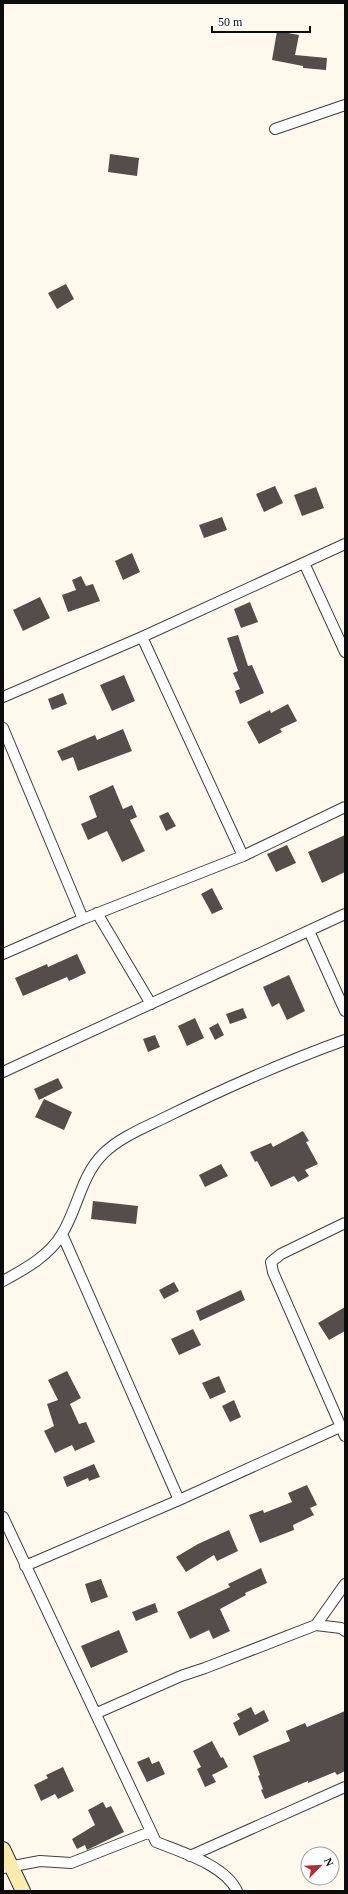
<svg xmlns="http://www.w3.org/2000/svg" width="348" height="1894" font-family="Georgia,serif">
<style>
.building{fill:#544d49}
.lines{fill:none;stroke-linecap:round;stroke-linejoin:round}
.street-casing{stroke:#3f3f3f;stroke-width:12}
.secondary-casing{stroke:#2e2e2e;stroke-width:16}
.street{stroke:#fff;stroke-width:10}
.secondary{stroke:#faedab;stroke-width:14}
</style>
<rect width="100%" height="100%" fill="#fef9ec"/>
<!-- building -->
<path class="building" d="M277,31L299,35L295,55L327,58L326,70L303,68V66L272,60Z
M110,154L139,158L137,176L108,172Z
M66,284L74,299L57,309L48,293Z
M275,486L283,503L264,512L256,494Z
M316,487L324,508L302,516L294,495Z
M222,517L227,530L204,538L199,525Z
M132,553L140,572L123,580L115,561Z
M81,576L86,586L93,584L100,601L68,612L62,595L76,590L72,580Z
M40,597L50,618L23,631L13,610Z
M250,602L258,622L241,628L234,609Z
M238,635L248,666L252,665L264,693L240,704L235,691L240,689L233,673L238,671L227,638Z
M124,675L135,701L112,711L100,685Z
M63,693L67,704L52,710L48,699Z
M288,704L297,721L280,729L282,732L259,744L247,722L270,710L271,713Z
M123,729L132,751L78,771L73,757L62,761L57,751L95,735L97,740Z
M113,785L123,809L132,805L137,817L130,820L145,851L122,862L107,831L88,840L81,824L97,817L89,796Z
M168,812L176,826L166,831L159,816Z
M345,835V872L322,883L308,852Z
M287,845L296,863L276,872L267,854Z
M212,888L223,909L212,914L201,894Z
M77,954L86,973L69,981L67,977L23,996L15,978L47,964L48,967Z
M289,975L305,1011L287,1020L279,1003L272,1007L263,987Z
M243,1008L247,1018L230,1024L226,1014Z
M195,1018L204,1038L187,1046L178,1026Z
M218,1023L224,1035L215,1040L209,1028Z
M155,1035L160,1047L148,1052L143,1039Z
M58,1078L63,1088L39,1100L34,1089Z
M44,1099L72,1112L64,1130L35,1117Z
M303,1131L309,1141L306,1142L318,1164L305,1170L309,1176L298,1182L294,1176L271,1187L257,1161L255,1162L250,1152L271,1143L273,1147Z
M221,1164L228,1176L205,1187L199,1175Z
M93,1201L138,1206L136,1224L91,1219Z
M174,1282L179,1291L164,1299L159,1290Z
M241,1290L245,1300L200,1321L196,1311Z
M345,1307V1331L329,1340L318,1323Z
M193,1329L201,1345L179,1355L171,1339Z
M67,1371L81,1398L70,1404L79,1424L86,1422L95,1442L75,1451L72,1445L55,1453L44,1431L54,1426L47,1404L58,1400L48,1380Z
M219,1376L226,1392L210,1399L202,1383Z
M234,1400L241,1417L230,1422L222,1406Z
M94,1464L100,1477L89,1481L88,1478L67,1487L63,1477Z
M307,1485L317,1505L310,1508L314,1515L293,1525L294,1530L260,1543L249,1515L263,1510L264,1513L292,1502L288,1493Z
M229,1530L238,1551L217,1561L214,1555L186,1572L176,1557L198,1544Z
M261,1568L267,1583L245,1593L246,1595L220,1609L230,1631L213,1639L209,1630L190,1639L177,1612L230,1587L228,1584Z
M101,1579L108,1597L91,1603L85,1584Z
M155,1603L158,1612L136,1621L132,1612Z
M119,1630L128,1652L91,1668L81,1646Z
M251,1707L255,1715L264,1710L269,1721L239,1736L233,1723L240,1719L237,1714Z
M345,1711V1771L337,1775L335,1772L308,1783V1781L265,1799L261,1790L263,1789L258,1776L260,1775L253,1756L290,1741L286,1731L305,1723L307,1727Z
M212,1741L221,1758L223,1757L228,1767L212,1775L216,1782L205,1787L197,1769L201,1767L193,1751Z
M149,1757L152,1764L159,1761L165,1774L147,1782L137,1762Z
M63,1767L74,1791L58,1799L55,1794L41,1801L34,1785L48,1778L46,1775Z
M103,1802L106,1808L111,1806L124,1832L87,1850L85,1845L77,1849L72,1839L95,1825L88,1810Z"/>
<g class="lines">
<!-- street casing -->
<g class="street-casing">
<path id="street" d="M275,129L345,105
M304,563L345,652
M142,637L243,856
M3,697L142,637L345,544
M3,728L83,919
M97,913L151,1004
M309,931L345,1011
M3,954L83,919L243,856L345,807
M3,1072L345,914
M345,1223L281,1254L271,1262L273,1272L345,1436
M62,1234L179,1500
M3,1281C25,1269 49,1256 62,1234C78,1208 81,1176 103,1154C120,1137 146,1127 166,1117C225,1088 284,1062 345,1040
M3,1517L156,1842C181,1852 225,1865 237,1891
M25,1566L179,1500L340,1427
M316,1625L345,1584
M97,1713L181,1676L205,1668L316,1625L341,1628L345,1631
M190,1856L345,1787
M3,1868L40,1861L71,1863L150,1832"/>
</g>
<!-- secondary casing -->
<g class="secondary-casing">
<path id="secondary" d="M3,1849L23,1891"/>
</g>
<!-- street -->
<use href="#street" class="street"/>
<!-- secondary -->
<use href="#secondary" class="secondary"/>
</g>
<!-- border -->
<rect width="348" height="1894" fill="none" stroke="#0c0c0c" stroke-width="8"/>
<!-- north arrow -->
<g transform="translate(320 1866) rotate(66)"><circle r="19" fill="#ffffff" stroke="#9e9e9e"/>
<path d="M0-3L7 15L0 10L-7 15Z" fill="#b42d3b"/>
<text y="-6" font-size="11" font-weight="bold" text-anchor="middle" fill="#0c0c0c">N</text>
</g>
<!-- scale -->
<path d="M212 26v6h98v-6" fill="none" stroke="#0c0c0c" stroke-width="2"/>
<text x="218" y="26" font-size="12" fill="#0c0c0c" stroke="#ffffff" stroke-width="3" paint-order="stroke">50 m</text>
</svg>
